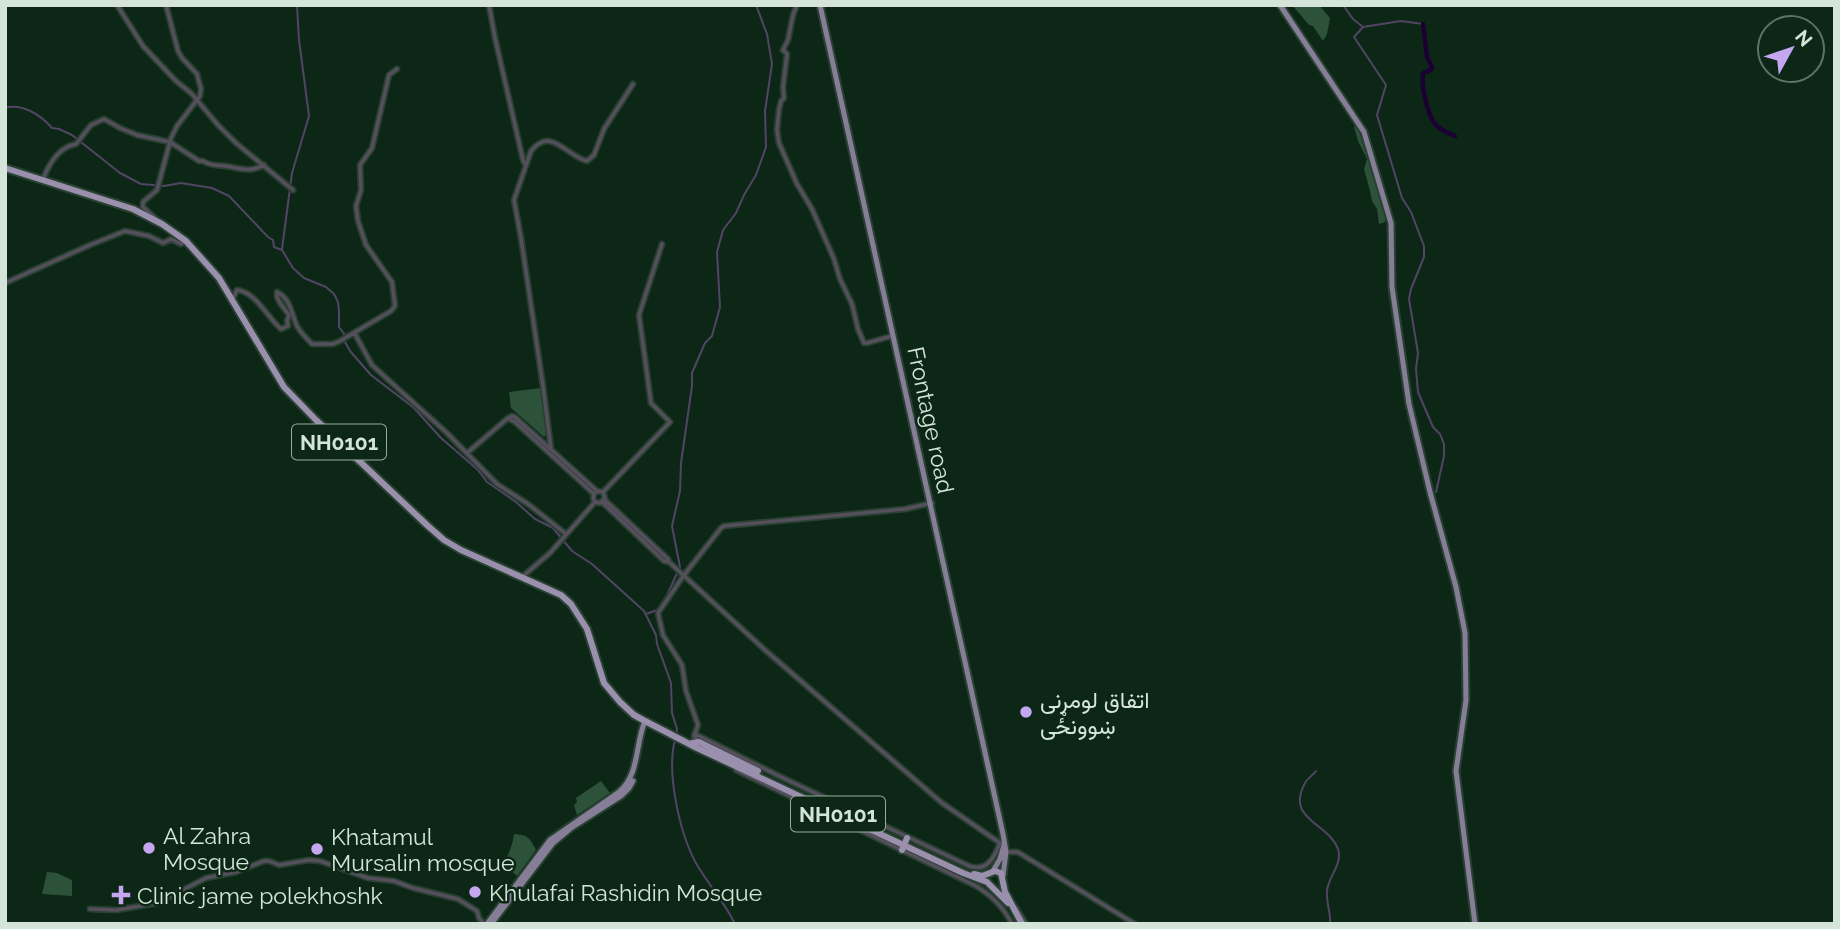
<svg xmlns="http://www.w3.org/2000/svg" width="1840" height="929" font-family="Raleway,Vazirmatn,sans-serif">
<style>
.green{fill:#2c5239}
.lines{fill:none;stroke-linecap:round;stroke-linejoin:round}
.stream{stroke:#524464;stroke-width:2}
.river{stroke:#1a0033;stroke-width:4.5}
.minor-casing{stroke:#294132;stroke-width:7}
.major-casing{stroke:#294132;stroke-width:9}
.highway-casing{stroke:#294132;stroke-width:10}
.minor{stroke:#544f5b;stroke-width:3.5}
.major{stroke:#867d96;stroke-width:5}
.highway{stroke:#9a8fad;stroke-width:6}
.poi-dot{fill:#c5a7f1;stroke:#0d2717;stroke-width:2.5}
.labels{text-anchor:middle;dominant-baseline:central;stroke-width:5;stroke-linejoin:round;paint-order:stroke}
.shield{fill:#0d2717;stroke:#98ab9e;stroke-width:2}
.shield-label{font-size:21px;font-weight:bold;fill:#d4e4d8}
.street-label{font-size:23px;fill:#d4e4d8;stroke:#0d2717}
.poi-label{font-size:23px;fill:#d4e4d8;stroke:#0d2717;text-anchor:start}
</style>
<rect width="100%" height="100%" fill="#0d2717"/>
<!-- green -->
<path class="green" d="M1292,5H1319L1330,18L1327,34L1323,41L1313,26L1309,25Z
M1357,125L1386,214L1385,222L1379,224L1377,209L1372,201L1370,191L1364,169L1367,159L1358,141L1354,127Z
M541,388L547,434L544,437L511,408L509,392Z
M601,781L610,793L577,815L574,805L577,802L576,798Z
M514,834C528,835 530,838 536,850L517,876L504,864C508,855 513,844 514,834Z
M47,872L57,873L72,880V896L42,894Z"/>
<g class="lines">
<!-- stream -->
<path class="stream" d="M1343,5L1353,19L1363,27L1401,21L1423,24
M1363,27L1354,37L1386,85L1377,115L1402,198L1411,212L1424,246V257L1411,289L1409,299L1418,353L1416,369L1418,392L1433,427L1440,434L1444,444V456L1436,492
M5,108C22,103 41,115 52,128L59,129L72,135L120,173L141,184L164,186L181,183L212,188L229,196L268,237L273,240L274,247L282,250L293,268L304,278L326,287L334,294L338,302L339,311V327L345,335V342L350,351L371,375L414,408L441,438L478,470L487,482L516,502L535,519L553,528L572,551L592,564L644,611L656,635L657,644L671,683L672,713L677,729L676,735
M282,249L292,173L309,116L299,40L297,5
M646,614L657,610L667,595L680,567L672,526L680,491L681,463L692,386V373L705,343L712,336L720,307L717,252L723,230L736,213L744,195L756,175L766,147L765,111L772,64L767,34L756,5
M675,740C666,773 680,835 697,865C709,885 725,903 735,924
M1316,771C1313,775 1307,779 1305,783C1285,820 1328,822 1338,849C1343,864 1328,877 1327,891C1326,902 1331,913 1330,924"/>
<!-- river -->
<path class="river" d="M1423,24L1427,57L1432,67L1431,70L1423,73C1421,86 1427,113 1435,124C1440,130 1448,133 1455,136"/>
<!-- minor casing -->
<g class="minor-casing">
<path id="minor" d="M117,5L143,46L176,81L192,94L218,125L236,143L293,190
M489,5L495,38L523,160L526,166
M797,5L793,15L788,40L783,50L787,54L783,87L784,98L781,101L779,110L777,130L779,143L797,184L812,209L834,259L840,279L852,304L858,329L864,343H867L892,336
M43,179C49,164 59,147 76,144L91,125L104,119L120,128L137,135L170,142L199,161H203C210,166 217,165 225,166C239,168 250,173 264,165
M155,218L143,207V202L157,190L171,138L177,126L200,96L201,89L197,74L182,58L178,51L166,5
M5,283L90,245L125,231L149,236L163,243L171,239L181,244L186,241
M233,298L237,290C256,292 267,317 281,329L288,326L287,321L289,315L280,303L277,297V292C291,299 291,313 297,326C301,333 306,338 312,344H333L340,341L391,311L395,306L392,282L366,245L358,221L356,206L361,190L360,165L372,148L389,75L397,69
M355,334L372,365L447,433L497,484L528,504L566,534
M508,418L515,422L594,494
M551,449L543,386L521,238L514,200L531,151C551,126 565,155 587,161L594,155L604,129L633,84
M467,453L508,418L512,416L515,417L597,491L603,492L605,498L600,503L595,502C592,498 593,494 597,491
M603,492L670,422L651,403L639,315L662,244
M605,500L668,559L669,562L765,650L942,803L1000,843H1004
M602,502L664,561L669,562
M522,577L550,553L595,502
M695,734L781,777L969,866C987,872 994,858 1000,843
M698,741L694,736L698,725L686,691L682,665L663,635L658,613L684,575L721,528L724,526L905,509L932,503
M736,770L974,885C990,894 1003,906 1012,924
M1006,852H1017L1021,854L1135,924
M1016,908L1026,924
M90,909L116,910L158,903L206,878L236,872L264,861H269L279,865L309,860L320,861L368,878L394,881L413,888L458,899L477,911L479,918L484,924"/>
</g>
<!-- major casing -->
<g class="major-casing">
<path id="major" d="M820,5L1003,834L1006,852L1003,876
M1280,5L1364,132L1391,223L1392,287L1409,404L1430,492L1456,587L1465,633L1466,700L1456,771L1475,924
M993,871L1000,859L1004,845
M487,924L550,840L619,792C640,774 635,744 645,721
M491,924L553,843L571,828L621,796L629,788L633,781"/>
</g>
<!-- highway casing -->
<g class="highway-casing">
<path id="highway" d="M5,168L133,209L162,224L186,241L219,278L284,387L316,420L428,526L444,540L461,550L561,595L571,604L587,629L604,683L620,702L634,715L645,721L697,748L963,873L987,882
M692,743L699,742L758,771
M902,850L907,838
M974,874L982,876L995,871L1001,873L1005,892L1022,924
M987,882L1008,903"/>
</g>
<!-- minor -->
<use href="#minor" class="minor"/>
<!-- major -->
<use href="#major" class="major"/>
<!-- highway -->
<use href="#highway" class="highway"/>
</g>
<!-- markers -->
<g class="poi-dot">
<circle cx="1026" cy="712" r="7"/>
<circle cx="149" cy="848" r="7"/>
<circle cx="317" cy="849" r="7"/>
<circle cx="475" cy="892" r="7"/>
<path d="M117.5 884.5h7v7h7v7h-7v7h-7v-7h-7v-7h7z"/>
</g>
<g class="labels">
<!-- shield labels -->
<g class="shield">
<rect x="292" y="424.5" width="94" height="35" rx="5"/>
<rect x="791" y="796.5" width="94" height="35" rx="5"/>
</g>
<g class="shield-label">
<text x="339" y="442">NH0101</text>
<text x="838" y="814">NH0101</text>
</g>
<!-- street labels -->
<g class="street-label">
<text transform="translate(931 420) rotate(78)">Frontage road</text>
</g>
<!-- poi labels -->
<g class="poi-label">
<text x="1040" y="699">اتفاق لومړنی<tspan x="1040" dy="26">ښوونځی</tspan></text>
<text x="163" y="835">Al Zahra<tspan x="163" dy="26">Mosque</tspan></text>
<text x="331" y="836">Khatamul<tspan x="331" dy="26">Mursalin mosque</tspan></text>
<text x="489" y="892">Khulafai Rashidin Mosque</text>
<text x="137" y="895">Clinic jame polekhoshk</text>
</g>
</g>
<!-- border -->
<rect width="1840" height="929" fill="none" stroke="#d4e4d8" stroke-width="14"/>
<!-- north arrow -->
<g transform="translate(1791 49) rotate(50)"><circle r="33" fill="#0d2717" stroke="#5d7364" stroke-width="2"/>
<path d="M0-5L12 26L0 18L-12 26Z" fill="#c5a7f1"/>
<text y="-10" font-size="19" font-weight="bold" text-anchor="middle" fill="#d4e4d8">N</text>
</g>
</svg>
